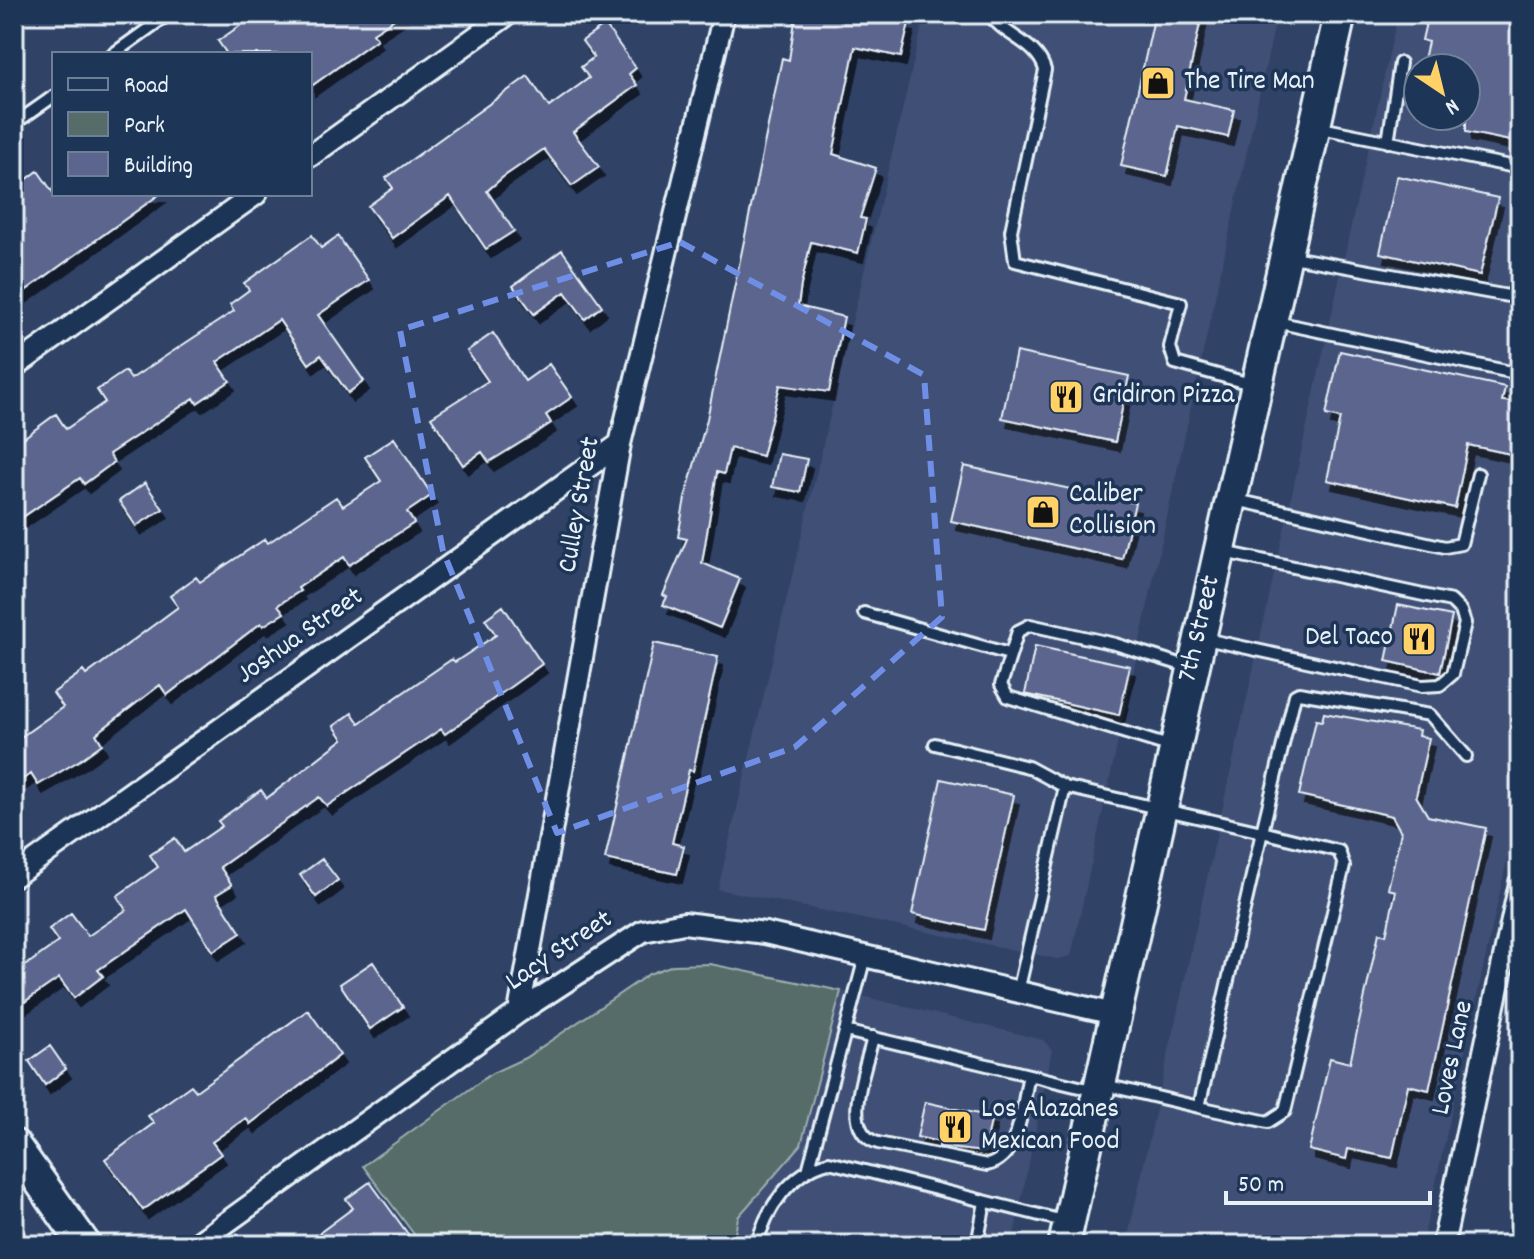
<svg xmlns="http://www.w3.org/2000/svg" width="1534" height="1259" font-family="Dekko,sans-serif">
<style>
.built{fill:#405075;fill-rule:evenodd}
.green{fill:#556c68;stroke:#9eaeb0;stroke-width:2}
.building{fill:#5c658d;stroke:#e8f1f8;stroke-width:2;filter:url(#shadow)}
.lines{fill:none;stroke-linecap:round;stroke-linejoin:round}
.lane-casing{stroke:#e8f1f8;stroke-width:16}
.street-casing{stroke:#e8f1f8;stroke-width:26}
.secondary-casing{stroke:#e8f1f8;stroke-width:36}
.lane{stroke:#1d3557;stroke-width:10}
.street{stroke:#1d3557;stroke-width:20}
.secondary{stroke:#1d3557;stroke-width:30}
.marked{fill:none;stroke:#6e8fe5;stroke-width:6;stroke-dasharray:16 10;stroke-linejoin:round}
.labels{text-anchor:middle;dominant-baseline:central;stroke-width:7;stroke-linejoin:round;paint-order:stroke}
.poi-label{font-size:28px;fill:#e8f1f8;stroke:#1d3557;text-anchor:start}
.street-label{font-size:28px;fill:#e8f1f8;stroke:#1d3557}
</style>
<defs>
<filter id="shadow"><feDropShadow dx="5" dy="9" stdDeviation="0" flood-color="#0009"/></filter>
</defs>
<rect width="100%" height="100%" fill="#304367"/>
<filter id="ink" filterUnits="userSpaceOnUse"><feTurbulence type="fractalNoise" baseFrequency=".0125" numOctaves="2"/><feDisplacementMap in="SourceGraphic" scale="16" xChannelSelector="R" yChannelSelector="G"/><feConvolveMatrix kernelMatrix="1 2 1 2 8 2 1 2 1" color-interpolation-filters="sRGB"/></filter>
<g filter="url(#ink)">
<!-- built -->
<path class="built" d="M925,14H1277L1071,956L1058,959L718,889Z
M1398,14H1520V801L1422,1245H1126ZM1418,68H1466V116H1418Z
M841,991L1043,1040L1052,1050L1012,1245H733L738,1217L801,1145Z"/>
<!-- green -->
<path class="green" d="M710,964L841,991L801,1145L738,1217L733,1245H422L363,1166L492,1073L525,1058L649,974L673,965Z"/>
<!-- building -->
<path class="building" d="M257,14H402L373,33L377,39L310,87V54H227L218,41Z
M796,14H872L909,23L901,57L855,47L833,154L876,168L860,218L866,219L858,253L811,242L801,285L798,306L844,317L829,392L780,385L762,456L730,448L724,474L717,472L702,563L740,579L720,628L663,605L667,597L663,595L687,539L678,537L685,498L707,419L782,58L789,60Z
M1155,14H1202L1184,99L1234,110L1228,137L1178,126L1167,176L1121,166Z
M1428,14H1520V143L1466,132V68H1422L1428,42L1422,40Z
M605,25L636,68L629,74L637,85L573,132L599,167L572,186L544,149L503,177L487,191L514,231L486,249L450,196L392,238L368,206L393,188L386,178L528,76L549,107L589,78L581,67L594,57L582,41Z
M38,171L54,194H160L14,299V189Z
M1397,176L1498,198L1480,275L1380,253Z
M312,235L321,248L338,236L369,280L318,315L364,381L348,393L321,355L309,364L279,320L217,362L230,381L197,403L194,398L109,454L114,462L84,484L80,478L14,523V445L56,414L66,429L105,402L97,390L125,371L131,379L234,311L230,304L249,290L244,283Z
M562,250L602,306L585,319L565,292L534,314L513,286Z
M493,333L525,381L549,364L572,397L546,415L551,423L533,435L489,462L482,452L463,465L431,417L488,381L467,351Z
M1340,351L1505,387L1502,401L1520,403V456L1468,445L1455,508L1327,480L1340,418L1326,415Z
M1016,352L1129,376L1115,442L1002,418Z
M394,438L432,495L407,512L414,523L349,565L344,557L298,588L300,591L278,605L284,613L263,626L261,623L167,695L160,685L96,734L102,744L80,760L38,785L31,774L14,785V742L63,707L53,693L83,671L86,675L178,607L170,596L196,577L200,582L265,539L268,543L336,497L343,506L381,481L365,457Z
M779,454L807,459L800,492L772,487Z
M964,466L1135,503L1122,559L951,521Z
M145,483L163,509L136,526L119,501Z
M1398,605L1452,616L1440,673L1386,661Z
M503,606L542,664L445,734L441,729L327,806L319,797L220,867L232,885L216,895L241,933L213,951L186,909L98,970L103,976L74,998L59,978L14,1009V974L58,942L49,929L71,913L88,936L126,910L117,896L158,867L150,855L175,838L184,852L222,826L218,821L261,790L267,798L343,739L334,726L352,713L359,723L452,659L455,662L496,635L485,619Z
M654,643L718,657L693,771L689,770L672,843L684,846L677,874L605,859Z
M1035,646L1130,666L1119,715L1025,694Z
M1324,713L1419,730L1418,736L1429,738L1416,796L1428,816L1486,828L1429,1090L1408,1085L1392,1158L1348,1149L1346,1159L1309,1150L1330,1058L1350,1063L1379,933L1386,935L1396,891L1388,889L1401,832L1392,816L1299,795L1316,720L1322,721Z
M941,779L1014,795L984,930L912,914Z
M322,859L338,880L316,897L300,875Z
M373,962L403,1007L370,1029L340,984Z
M308,1010L340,1055L250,1124L246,1118L212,1142L221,1154L143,1210L105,1159L154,1123L148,1116L191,1085L196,1091Z
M50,1046L66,1069L45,1085L29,1061Z
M925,1102L992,1117L984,1152L939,1147L940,1142L917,1137Z
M370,1182L416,1245H303L353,1208L346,1199Z"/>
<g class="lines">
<!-- lane casing -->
<g class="lane-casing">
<path id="lane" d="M989,14C1005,37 1037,42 1045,70L1011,231L1015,261L1181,303L1170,347L1175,363L1254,385
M113,54L169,14
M14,124L54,96
M1316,127L1520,168
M1388,142L1400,63
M1287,256L1508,296L1516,291L1520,279
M1276,322L1520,374
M1236,500L1445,547L1461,544L1478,474
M864,613L1009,654
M1201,638L1422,686L1440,685L1453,674L1465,623L1461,611L1451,601L1224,552
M935,744L1028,767L1065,787L1018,992
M1172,747L1008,697L1001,685L1018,631L1030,625L1115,644L1189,667
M1065,787L1262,832L1199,1107L1105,1085
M845,1031L1096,1091
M873,1037C867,1066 838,1131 878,1143L987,1165C1021,1157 1022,1104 1029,1075
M1199,1107L1268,1122L1285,1111L1344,866L1339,851L1262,832L1295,695L1299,693L1430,715L1466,756
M809,1167L865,957
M757,1245C765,1209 792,1171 829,1162L1067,1222
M977,1245L985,1202"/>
</g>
<!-- street casing -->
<g class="street-casing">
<path id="street" d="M310,156L508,14
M14,367L256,194
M14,876L620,444
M519,1012L620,444L724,14
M195,1245L519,1012L643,931L684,923L765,933L1114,1014
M1443,1245L1520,883"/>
</g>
<!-- secondary casing -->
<g class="secondary-casing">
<path id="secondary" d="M14,1145L85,1245
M1064,1245L1340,14"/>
</g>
<!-- lane -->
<use href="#lane" class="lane"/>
<!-- street -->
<use href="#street" class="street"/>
<!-- secondary -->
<use href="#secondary" class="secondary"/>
</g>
</g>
<!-- marked area -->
<path class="marked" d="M680,242L924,375L942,617L795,747L557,833L443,551L400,330Z"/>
<!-- icons -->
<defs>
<g id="shop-square" transform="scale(1.8)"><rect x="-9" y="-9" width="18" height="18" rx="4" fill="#ffd166" stroke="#1d3557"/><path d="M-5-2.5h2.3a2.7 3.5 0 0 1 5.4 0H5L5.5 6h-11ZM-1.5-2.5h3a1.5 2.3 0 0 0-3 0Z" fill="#111"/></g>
<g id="restaurant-square" transform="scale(1.8)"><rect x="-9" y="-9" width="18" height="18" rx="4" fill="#ffd166" stroke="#1d3557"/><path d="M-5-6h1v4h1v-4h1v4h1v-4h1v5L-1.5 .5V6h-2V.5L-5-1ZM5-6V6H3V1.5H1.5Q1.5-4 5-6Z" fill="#111"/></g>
</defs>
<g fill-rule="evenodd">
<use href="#shop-square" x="1158" y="83"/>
<use href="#restaurant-square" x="1066" y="397"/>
<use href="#shop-square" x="1043" y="512"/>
<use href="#restaurant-square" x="1419" y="639"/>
<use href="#restaurant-square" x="955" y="1127"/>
</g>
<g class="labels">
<!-- poi labels -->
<g class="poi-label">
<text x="1184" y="83">The Tire Man</text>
<text x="1092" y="397">Gridiron Pizza</text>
<text x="1069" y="496">Caliber<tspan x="1069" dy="32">Collision</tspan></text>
<text x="1393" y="639" text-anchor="end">Del Taco</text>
<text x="981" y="1111">Los Alazanes<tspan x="981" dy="32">Mexican Food</tspan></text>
</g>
<!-- street labels -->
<g class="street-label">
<text transform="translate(581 505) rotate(-80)">Culley Street</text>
<text transform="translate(1201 629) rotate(-77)">7th Street</text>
<text transform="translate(301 637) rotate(-35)">Joshua Street</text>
<text transform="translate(560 952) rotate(-34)">Lacy Street</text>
<text transform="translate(1454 1058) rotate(-78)">Loves Lane</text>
</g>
</g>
<!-- margin -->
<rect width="1534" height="1259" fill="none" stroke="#1d3557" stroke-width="48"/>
<rect x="24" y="24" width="1486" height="1211" fill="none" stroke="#e8f1f8" stroke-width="3" filter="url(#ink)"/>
<!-- legend -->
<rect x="52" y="52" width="260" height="144" fill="#1d3557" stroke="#6e8097" stroke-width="2"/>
<rect x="68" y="78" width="40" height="12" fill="#1d3557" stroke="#6e8097" stroke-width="2"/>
<text x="124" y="92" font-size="24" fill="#e8f1f8">Road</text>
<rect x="68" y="112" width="40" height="24" fill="#556c68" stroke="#6e8097" stroke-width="2"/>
<text x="124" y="132" font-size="24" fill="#e8f1f8">Park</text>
<rect x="68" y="152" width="40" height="24" fill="#5c658d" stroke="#6e8097" stroke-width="2"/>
<text x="124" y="172" font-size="24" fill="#e8f1f8">Building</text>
<!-- north arrow -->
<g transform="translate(1442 92) rotate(145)"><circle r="38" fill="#1d3557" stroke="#6e8097" stroke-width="2"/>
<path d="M0-6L14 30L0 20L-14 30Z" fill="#ffd166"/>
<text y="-12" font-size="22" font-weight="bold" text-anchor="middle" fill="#e8f1f8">N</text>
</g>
<!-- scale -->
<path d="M1226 1191v12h204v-12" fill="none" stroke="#e8f1f8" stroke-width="4"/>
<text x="1238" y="1191" font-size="24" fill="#e8f1f8" stroke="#1d3557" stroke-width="6" paint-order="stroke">50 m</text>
</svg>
